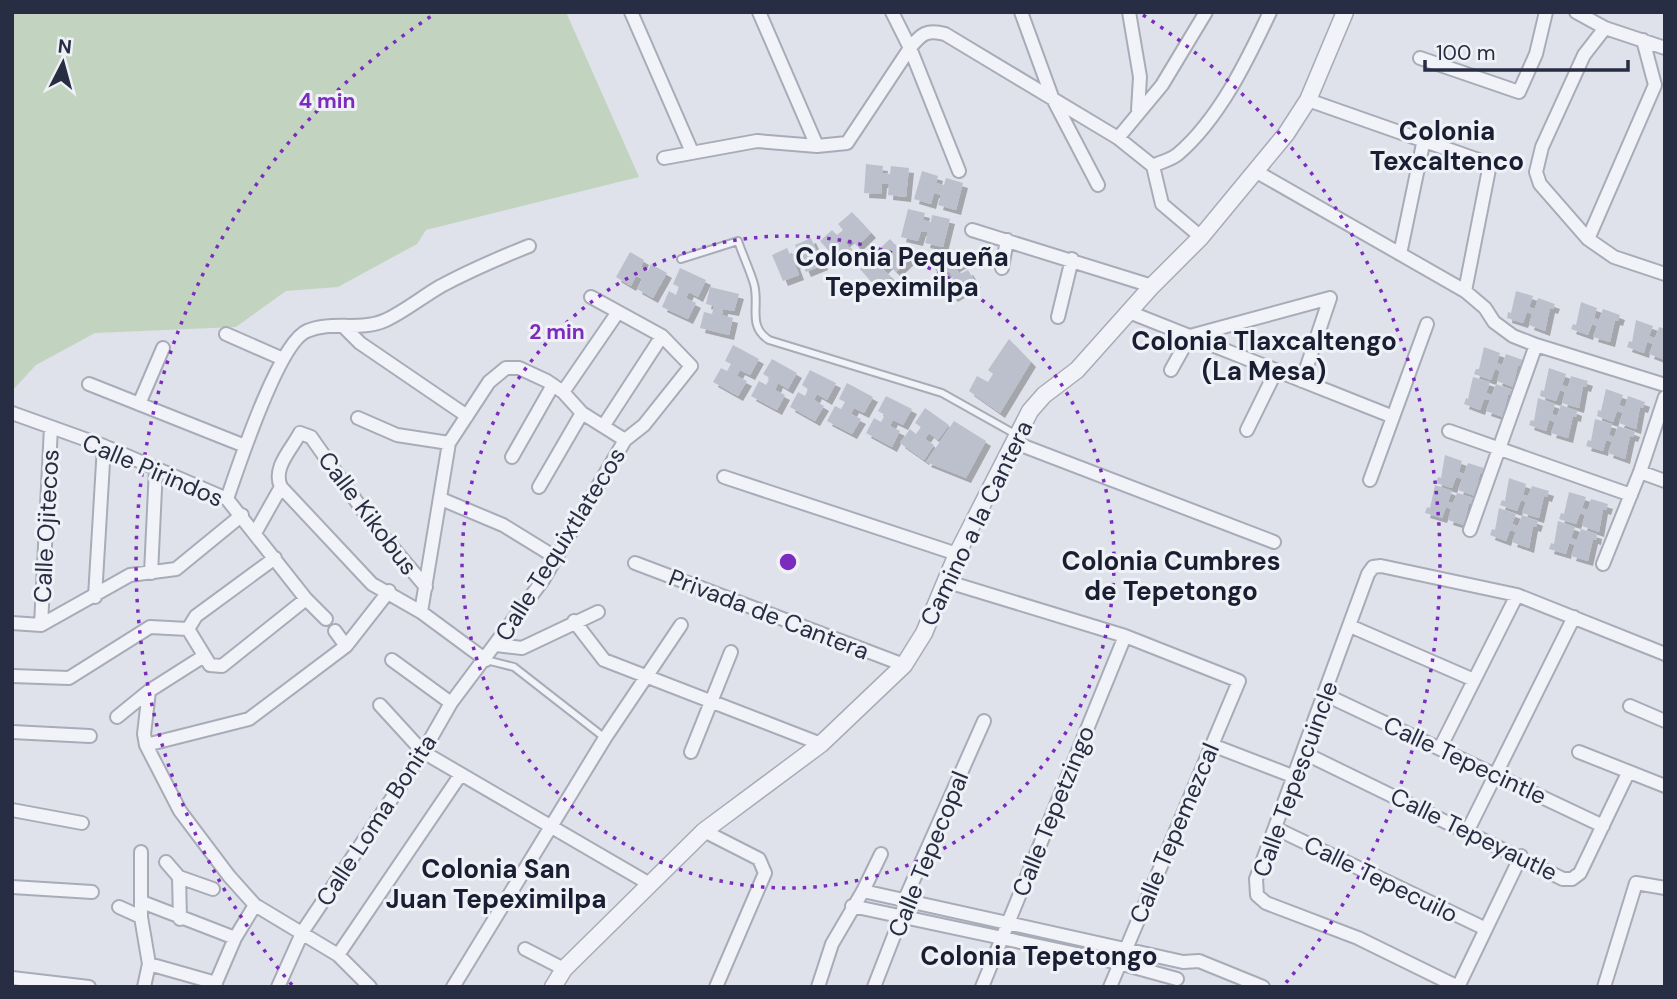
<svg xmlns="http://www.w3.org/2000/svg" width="1677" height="999" font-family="'DM Sans',sans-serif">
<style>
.green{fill:#c2d4c0}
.building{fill:#bcc0cd;filter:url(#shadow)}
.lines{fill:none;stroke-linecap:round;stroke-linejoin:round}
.service-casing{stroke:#a8acb8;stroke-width:10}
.minor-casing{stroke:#a8acb8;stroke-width:16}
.tertiary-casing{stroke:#a8acb8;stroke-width:19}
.service{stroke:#f2f3f8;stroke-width:6}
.minor{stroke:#f2f3f8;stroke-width:12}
.tertiary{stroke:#f2f3f8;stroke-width:16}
.ring{fill:none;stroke:#7b2cbf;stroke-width:3.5;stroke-dasharray:3.5 7}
.labels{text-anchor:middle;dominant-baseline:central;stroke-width:6;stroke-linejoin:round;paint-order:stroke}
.street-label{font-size:24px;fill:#272d42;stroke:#eff1f7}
.neighbourhood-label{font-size:26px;font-weight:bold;fill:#191e33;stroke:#eff1f7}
.centre{fill:#7b2cbf;stroke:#eff1f7;stroke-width:3.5}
.ring-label{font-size:21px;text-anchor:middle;font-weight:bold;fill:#7b2cbf;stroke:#eff1f7;stroke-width:6;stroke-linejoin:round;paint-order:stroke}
</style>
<defs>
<filter id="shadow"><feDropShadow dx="5" dy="5" stdDeviation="0" flood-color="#0004"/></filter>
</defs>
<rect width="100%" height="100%" fill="#dfe2ea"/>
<!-- green -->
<path class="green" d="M12,12H566L639,177L426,230L417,244L338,287L286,291L236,327L95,333L36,365L12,391Z"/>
<!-- building -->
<path class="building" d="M866,164L883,166L882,173L890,174L891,166L909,168L906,197L888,195L889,184L882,183L881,194L864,193Z
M922,171L938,176L936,183L944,185L946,178L963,183L956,210L938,205L941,195L934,193L931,204L914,199Z
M908,209L925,213L923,220L931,222L932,215L950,219L943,247L925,243L928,232L921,231L918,241L901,237Z
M852,212L871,233L857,246L850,238L845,242L852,251L839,262L820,241L832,230L837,235L843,230L838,224Z
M811,238L823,265L806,272L801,261L795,264L799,275L783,281L772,255L787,248L790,255L798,252L795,245Z
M890,239L909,260L896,272L888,264L883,269L891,277L878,289L858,267L871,256L876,262L882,256L877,251Z
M955,249L964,262L955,267L960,274L968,270L976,283L953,297L945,285L953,278L949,271L940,277L932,264Z
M630,252L644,260L641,267L648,271L651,264L667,273L653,298L637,289L642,279L636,276L631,286L616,277Z
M680,268L706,280L698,297L689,292L686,298L696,303L688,319L662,307L669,291L676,295L679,287L673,284Z
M710,287L739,294L734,311L723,309L722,315L733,318L729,335L700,328L704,312L712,314L714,306L706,304Z
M1516,291L1533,296L1529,307L1535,309L1538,298L1555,304L1553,309L1550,308L1545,331L1529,325L1532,314L1527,312L1523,323L1507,318L1508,312L1511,313Z
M1581,302L1597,308L1594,318L1599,320L1603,309L1620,315L1618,321L1615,320L1610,342L1593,337L1597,326L1592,324L1588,335L1571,329L1573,324L1576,325Z
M1636,320L1653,326L1649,336L1655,338L1659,327L1665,329V360L1649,354L1653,344L1647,342L1644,353L1627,347L1629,341L1632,342Z
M1009,339L1031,362L1000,413L969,391L977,376L988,382L993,374L988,370Z
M733,345L759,359L750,375L740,370L737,376L747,381L738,396L713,382L721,368L727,371L731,364L725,361Z
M1484,347L1500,353L1497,363L1502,365L1506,354L1523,360L1521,366L1518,365L1513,387L1497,381L1500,371L1495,369L1491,380L1474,374L1476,369H1479Z
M772,359L797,373L788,389L778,383L775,390L785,395L777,410L751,396L759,381L766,385L770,378L763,374Z
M1549,368L1566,374L1562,385L1568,387L1571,376L1588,381L1586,387L1583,386L1579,408L1562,403L1565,392L1560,390L1556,401L1540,396L1541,390L1544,391Z
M810,370L836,383L827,400L817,394L814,400L824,406L815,421L790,407L798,392L805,396L808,389L802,385Z
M1473,377L1490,382L1486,393L1492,395L1496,384L1512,390L1510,395H1508L1503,417L1486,411L1490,400L1484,399L1480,410L1464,404L1466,398L1468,399Z
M847,383L873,397L864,413L854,408L851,414L861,419L852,434L827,421L835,406L841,409L845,402L839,399Z
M1606,389L1623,395L1619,405L1625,407L1628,396L1645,402L1643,408L1640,407L1636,429L1619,423L1623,413L1617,411L1613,422L1597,416L1598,410L1601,411Z
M886,396L912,409L903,425L893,420L890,426L900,431L892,447L866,433L874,418L881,422L885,415L878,411Z
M1538,398L1555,404L1552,414L1557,416L1561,405L1577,411L1576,417L1573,416L1568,438L1551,433L1555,422L1549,420L1546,431L1529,425L1531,420L1534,421Z
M925,408L949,425L938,440L929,433L925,439L934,445L924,460L900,443L910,429L916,434L921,427L915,423Z
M1595,419L1612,424L1609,435L1614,437L1618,426L1635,432L1633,437L1630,436L1625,459L1608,453L1612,442L1606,440L1603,451L1586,446L1588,440L1591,441Z
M954,421L986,441L966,478L926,462Z
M1445,455L1462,461L1459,472L1464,474L1468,463L1484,468L1482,474L1480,473L1475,496L1458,490L1462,479L1456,477L1452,488L1436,483L1438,477L1441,478Z
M1509,478L1526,484L1523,495L1528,496L1532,486L1549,491L1547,497L1544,496L1539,518L1522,513L1526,502L1521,500L1517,511L1500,505L1502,500L1505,501Z
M1435,485L1452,491L1448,502L1453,503L1457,493L1474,498L1472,504L1469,503L1464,525L1448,520L1451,509L1446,507L1442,518L1425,513L1427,507L1430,508Z
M1569,492L1586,497L1582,508L1588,510L1591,499L1608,504L1606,510L1603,509L1599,532L1582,526L1585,515L1580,513L1576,524L1559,519L1561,513L1564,514Z
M1499,508L1516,514L1512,524L1518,526L1522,515L1538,521L1536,527L1533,526L1529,548L1512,542L1516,532L1510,530L1506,541L1490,535L1492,529L1495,530Z
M1558,521L1575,527L1571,538L1577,540L1581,529L1597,534L1596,540L1593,539L1588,561L1571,556L1575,545L1569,543L1566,554L1549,549L1551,543L1554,544Z"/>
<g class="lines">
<!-- service casing -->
<g class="service-casing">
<path id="service" d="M681,259L738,241C743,256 750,270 754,284C760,306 747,326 769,340L942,393L1015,434
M486,660L514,667L605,738"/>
</g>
<!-- minor casing -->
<g class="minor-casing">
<path id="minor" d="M631,12L692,152
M759,12L817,146
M892,12L910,48L959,171
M1021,12L1052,97L1098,185
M1129,12L1140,77L1138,110
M1576,12L1605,28L1665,48
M1605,28L1584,55L1542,147L1536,172L1540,184L1588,239L1614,257L1665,274
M1420,58L1519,92L1536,54L1546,12
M1308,100L1490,164L1465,291
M1118,138L1162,85L1206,12
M664,158L757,141L817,146L847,143L910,48C921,34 927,29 945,34L1118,138L1153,166L1162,204L1201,237
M1153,166C1160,162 1171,160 1178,154C1219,119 1247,61 1270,12
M1257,172L1465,291L1485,308L1494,322L1513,336L1536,345L1470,530
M972,230L1152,286
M1588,239L1655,85L1643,40
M1400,254L1424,139
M1002,268L1007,240
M1129,312L1391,416
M1058,317L1072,259
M344,327L360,343L467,416
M226,334L283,359
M1536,345L1665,385
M1171,370L1190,336L1330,298
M1302,381L1330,298
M89,384L245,446
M563,392L618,312
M139,404L163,348
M12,413L104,446L227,499L306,599L326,619
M358,418L397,435L449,443
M604,425L662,336
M1247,430L1276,371
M1449,431L1631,495
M1013,442L1274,542
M512,457L553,385
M1640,472L1665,481
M724,477L957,554
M1370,480L1427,324
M539,487L582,413
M227,499C238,467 279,342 307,331C332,320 360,332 386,320C405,311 422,297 441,286C469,271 499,258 529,246
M441,499L503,525L555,557
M255,533L281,487
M635,563L904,665
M1603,564L1640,472L1665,397
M151,573L156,468
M945,581L1125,636L1239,681L1110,987
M426,587L371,522L311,437L300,433C291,450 272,468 281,487L372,584L421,612L486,660
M95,597L104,446
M421,612L449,443L489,382L506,368H519L547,381L563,392L582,413L625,440
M574,621L604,660L821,744
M12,623L41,625L130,575L176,569L242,515
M41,625L51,427
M1350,626L1474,680
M188,629L210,665L222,666L306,599
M188,629L196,616L275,558
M335,631L346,646
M496,645L522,648L598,612
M392,660L451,703
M12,676L69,678L150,627L188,629
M149,691L144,734L146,745L180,811L229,876L255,905L338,955L370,987
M1326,695L1603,826
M380,705L423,752L648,883
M1630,706L1665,721
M117,717L149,691L204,656
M12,732L90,736
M146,745L249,719L346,646L389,591
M1212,745L1295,777
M1440,748L1517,595
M691,752L731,652
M1579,752L1665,786
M1304,753L1563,879H1572L1580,873L1628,773
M12,810L82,823
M1277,829L1486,929
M1468,830L1574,617
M704,831L759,859L765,873L716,987
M141,852V917L149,964L144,987
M166,862L179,877L213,889
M179,877L180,919
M12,887L92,892
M863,891L1183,962L1199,961L1263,987
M142,902L235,938
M852,906L1119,963L1177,979
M119,907L141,917
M525,949L564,969
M338,955L461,774
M149,964L216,983
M12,978L89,987
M214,987L235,938L255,905
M278,987L303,931L423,752L451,703L543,580L625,440L644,425L691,366L662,336L591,297
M453,987L605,738L681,625
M818,987L832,944L863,891L881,854
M874,987L902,915L905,899L984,721
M982,987L1125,636
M1458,987L1358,938L1266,903L1257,895L1256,879L1368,574L1373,567L1381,566L1517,595L1665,654
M1458,987L1521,856
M1604,987L1636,883L1665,888"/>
</g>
<!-- tertiary casing -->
<g class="tertiary-casing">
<path id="tertiary" d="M553,987L564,969L704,831L821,744L904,665L924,633L957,554L1030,411L1044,395L1077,370L1152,286L1201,237L1286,134L1308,100L1345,12"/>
</g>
<!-- service -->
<use href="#service" class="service"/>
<!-- minor -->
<use href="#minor" class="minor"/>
<!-- tertiary -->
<use href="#tertiary" class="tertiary"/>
</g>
<!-- distance rings -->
<g class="ring">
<circle cx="788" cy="562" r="326"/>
<path d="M292 985A652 652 0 0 1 433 15M1143 15A652 652 0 0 1 1284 985"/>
</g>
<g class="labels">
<!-- street labels -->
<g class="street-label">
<text transform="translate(153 470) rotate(23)">Calle Pirindos</text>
<text transform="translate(368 513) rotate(53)">Calle Kikobus</text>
<text transform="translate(976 523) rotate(-64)">Camino a la Cantera</text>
<text transform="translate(46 526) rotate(-87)">Calle Ojitecos</text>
<text transform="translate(560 544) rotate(-58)">Calle Tequixtlatecos</text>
<text transform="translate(769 614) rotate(21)">Privada de Cantera</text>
<text transform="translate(1465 760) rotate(25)">Calle Tepecintle</text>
<text transform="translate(1295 779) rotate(-70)">Calle Tepescuincle</text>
<text transform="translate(1053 811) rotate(-68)">Calle Tepetzingo</text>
<text transform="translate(376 820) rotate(-57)">Calle Loma Bonita</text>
<text transform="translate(1174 833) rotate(-67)">Calle Tepemezcal</text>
<text transform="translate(1474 834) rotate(26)">Calle Tepeyautle</text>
<text transform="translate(928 854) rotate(-68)">Calle Tepecopal</text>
<text transform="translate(1381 879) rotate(26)">Calle Tepecuilo</text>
</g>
<!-- neighbourhood labels -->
<g class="neighbourhood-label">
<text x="1447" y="131">Colonia<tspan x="1447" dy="30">Texcaltenco</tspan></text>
<text x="902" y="257">Colonia Pequeña<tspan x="902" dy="30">Tepeximilpa</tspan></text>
<text x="1264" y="341">Colonia Tlaxcaltengo<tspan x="1264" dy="30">(La Mesa)</tspan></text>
<text x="1171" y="561">Colonia Cumbres<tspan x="1171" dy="30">de Tepetongo</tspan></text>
<text x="496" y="869">Colonia San<tspan x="496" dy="30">Juan Tepeximilpa</tspan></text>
<text x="1039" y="956">Colonia Tepetongo</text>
</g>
</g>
<circle cx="788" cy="562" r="10" class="centre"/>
<g class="ring-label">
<text x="327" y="108">4 min</text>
<text x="557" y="339">2 min</text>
</g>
<!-- border -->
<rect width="1677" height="999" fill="none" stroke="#272d42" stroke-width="28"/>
<!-- north arrow -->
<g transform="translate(63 63) rotate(6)" stroke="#eff1f7" stroke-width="5" paint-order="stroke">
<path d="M0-5L12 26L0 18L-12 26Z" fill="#272d42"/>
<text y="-10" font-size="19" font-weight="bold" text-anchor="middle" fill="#272d42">N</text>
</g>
<!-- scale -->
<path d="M1425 60v10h203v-10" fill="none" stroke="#272d42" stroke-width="3.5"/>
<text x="1436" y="60" font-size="21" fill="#272d42" stroke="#eff1f7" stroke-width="5" paint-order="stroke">100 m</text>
</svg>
